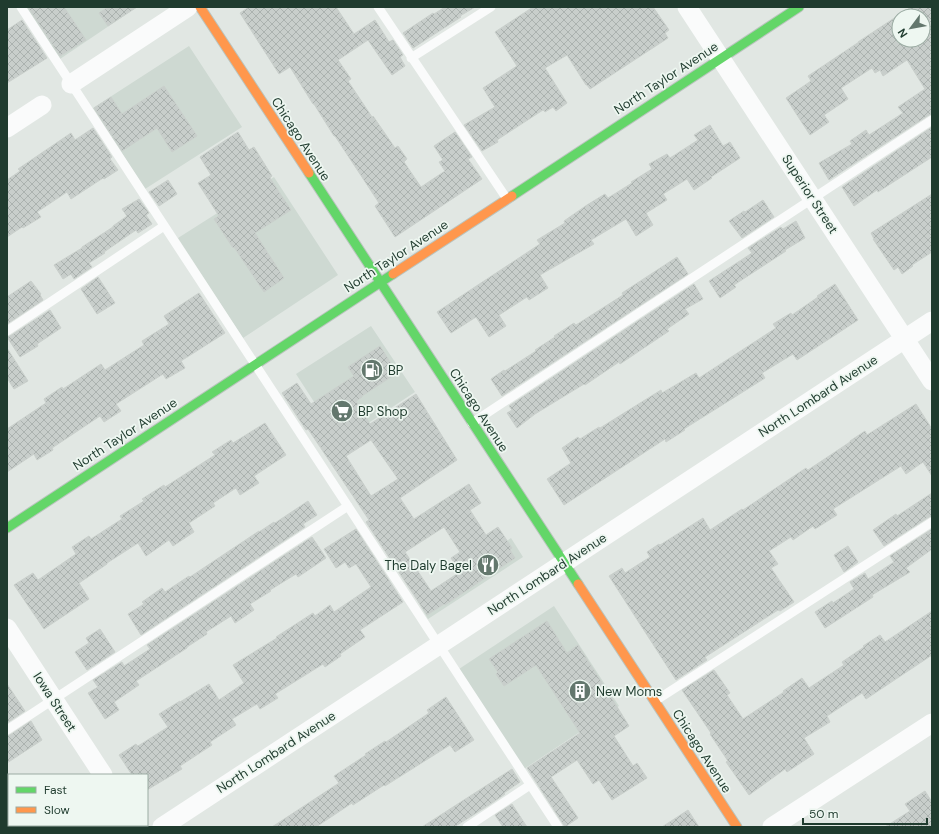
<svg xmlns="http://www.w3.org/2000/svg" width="939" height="834" font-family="'DM Sans',sans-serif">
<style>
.built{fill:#ced9d2}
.building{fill:url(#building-cross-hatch);stroke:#cad0cc;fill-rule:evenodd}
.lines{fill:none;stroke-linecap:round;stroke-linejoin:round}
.fast-casing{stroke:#bac4be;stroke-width:11}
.slow-casing{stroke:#bac4be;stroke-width:11}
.lane{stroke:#fafbfb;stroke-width:9}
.street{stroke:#fafbfb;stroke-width:19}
.fast{stroke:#63d668;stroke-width:9}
.slow{stroke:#ff974d;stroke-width:9}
.labels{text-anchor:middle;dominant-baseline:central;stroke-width:3.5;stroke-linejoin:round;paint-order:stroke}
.street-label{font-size:13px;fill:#1f3b2e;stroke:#eef7f1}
.poi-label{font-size:13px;fill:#1f3b2e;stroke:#eef7f1;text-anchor:start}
</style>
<defs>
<pattern id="building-cross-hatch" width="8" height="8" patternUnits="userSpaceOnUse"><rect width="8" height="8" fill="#c8cecb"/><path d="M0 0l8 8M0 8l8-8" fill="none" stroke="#abb2af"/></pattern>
</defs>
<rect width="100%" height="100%" fill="#e1e7e3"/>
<!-- built -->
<path class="built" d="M26,7H137L60,59Z
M189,46L242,127L145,189L93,108Z
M274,177L338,275L243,338L178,238Z
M371,326L415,392L340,442L296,374Z
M511,538L523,557L428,619L417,600Z
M554,606L619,706L524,769L459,669Z"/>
<!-- building -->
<path class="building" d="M28,7H64L86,40L60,56Z
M108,7H137L108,26L99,13Z
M249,7H336L354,34L375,20L389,42L393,40L403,55L400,57L405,66L392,75L368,40L338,60L351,79L348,81L372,117L373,116L395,148L398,146L407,159L404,162L421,187L445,171L439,162L443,160L434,146L455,132L472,157L468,159L482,179L395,237L375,206L379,203L335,136H334L314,104H313L290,67L279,74L240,13Z
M445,7H475L460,16L461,17L413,48L403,33L433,13L434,14Z
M533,7H653L669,30L665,33L668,38L590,89L587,85H586L567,55L545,68L567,103L556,111L553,107L545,112L543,110L497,140L498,142L482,151L464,125L495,107L483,88L517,66L495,32Z
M911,7H932V114L929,115L835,176L829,180L819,163L852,144L850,141L866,130L869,135L903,113L898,107L925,89L907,60L883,76L880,70L875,73L872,68L841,88L848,99L824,115L829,122L810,135L786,98L811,81L808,76L859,42H858ZM899,16H923V40H899Z
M22,20L47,58L7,83V30Z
M164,86L197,136L172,152L157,128L122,151L94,108L111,97L122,114Z
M710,125L723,146L730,142L740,158L711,177L712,178L694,190L687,179L663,194L667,200L646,213L653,225L636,236L626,219L591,240L594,244L540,275L548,288L529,300L527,297L499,315L506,326L489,337L476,317L451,333L437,312L540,244L537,240L565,223L564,221L587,205L605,194L608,198L632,183L631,182L652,169L649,164L667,154L670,158L698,140L694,135Z
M932,127V157L878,192L877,190L854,206L842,187Z
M93,128L112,157L110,159L118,170L104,179L103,178L71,199L67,192L37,212L41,217L23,228L22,227L7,237V180L20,171L18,169L71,133L75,140Z
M238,132L249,150L254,147L272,176L270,178L291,210L255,233L284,278L264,292L234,247L233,248L214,219L219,216L198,183L211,175L200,157Z
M168,180L177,194L159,206L149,192Z
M932,194V252L912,265L913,266L902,274L898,267L894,270L873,239H874L871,233Z
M139,199L149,213L146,215L152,224L138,233L136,230L104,252L105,253L89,263L92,267L74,279L71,274L63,279L54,265L82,248V247L113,227V226L127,216L122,209Z
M763,200L774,217L742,238L729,221L744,211L745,212Z
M796,221L805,238L785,250L786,251L734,285L736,287L720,298L709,281L752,253L748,248L781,227L783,229Z
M677,257L688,274L502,396L491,379L504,370L505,371L536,351L535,350L555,337L554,336L574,323L576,325L623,295L622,293Z
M98,277L115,303L97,314L81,289Z
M31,281L41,294L40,295L43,300L7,324V297Z
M694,284L703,299L685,309L689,314L667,329L669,331L620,364L619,362L585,385L584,384L535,414L517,428L507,413L512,410L509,406Z
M835,284L858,320L797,360L793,354L762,373L765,378L684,429L685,430L666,442L665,439L564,505L547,479L571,463L562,448L578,437L580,439L599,427L600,428L661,390L662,393L696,373L699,378L776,328L773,324L791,313L792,315L818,297L817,296Z
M199,293L225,333L181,361L185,368L166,379L163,374L116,404L121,411L104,422L100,416L52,448L53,450L37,460L34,454L7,472V429L46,403L44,399L62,387L63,389L101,364L105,370L144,345L142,341L169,324L164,316Z
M50,310L61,328L37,344L38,346L20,357L7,337L10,336Z
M380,346L397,373L362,396V397L356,401L370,424L416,394L457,460L400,498L414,519L469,484L481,503L470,510L486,535L498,527L512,548L510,550L515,558L445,605L444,604L427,615L366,522L369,520L355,499L308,429L306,430L282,393L297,383L311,404L354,376L348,367ZM371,440L398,479L371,496L346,456ZM444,527L460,552L451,558L460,572L431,591L405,552Z
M7,348L28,381L14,389L7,378Z
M916,404L932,429V476L923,462L906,474L901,466L833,509L837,515L815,529L813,526L793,540L791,537L769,551L778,564L771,568L794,602L780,611L778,610L705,657L707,660L676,680L609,576L622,568L625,573L650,557L647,552L659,544L660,545L703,518L710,530L742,509L743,510L806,468L808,470L850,442V441L865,431L867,435Z
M265,423L286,455L254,476L259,483L240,495L236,488L213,503L215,506L189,523L194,532L173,546L169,540L146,556L138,543L107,563V564L79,583L89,599L44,629L14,585L33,573L38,580L76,554L72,547L89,536L91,539L122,519L120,516L144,501L142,499L164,485L165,487L215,455L212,452L231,440L233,443Z
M932,493V516L929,517L884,546L873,530L896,514L897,516Z
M308,501L317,515L303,524L305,527L141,635L128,614L144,604L142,602L162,588L165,592L189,576L190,577L259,531V532L274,522L275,523Z
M356,529L403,602L360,630L365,637L340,654L341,656L325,667L323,664L275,694L278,698L260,709L257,704L232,719L236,725L210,742L212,745L180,766L182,769L147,790V775H132L119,755L136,744L138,746L168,727L159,714L180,701V702L209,684L219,700L244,683L233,665L277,638L276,637L313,613L315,616L330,605L334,612L371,587L356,564L349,568L345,562L336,568L324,549Z
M932,529V549L906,568L910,572L872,595L873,597L825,628L815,612L832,601L833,603L854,589L850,582L865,573L868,579L894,562L890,556Z
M312,537L326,558L298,577L296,574L270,590L271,591L250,604L254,610L235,623L231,616L206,632L207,634L187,647V648L136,681L139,685L114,702L119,710L105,719L88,693L98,687L93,680L122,662L124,666L150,649L147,645Z
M848,546L858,562L844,572L834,555Z
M932,611V655L866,699L862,693L827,716L830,722L804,738L814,754L787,772L785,769L749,795L726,762L728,761L710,734L711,733L682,690L714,670L730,693L727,695L743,719L784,692L783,691L802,678L809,688L844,665L842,662L864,647L863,646L880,635L885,642Z
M547,621L567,653L578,645L616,705L629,726L614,736L633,766L637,763L647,778L612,800L599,780L593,784L577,760L551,777L578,818L565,827L527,768L580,733L536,665L504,686L496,674L498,672L489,659Z
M100,629L115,652L87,670L75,652L89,643L86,638Z
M7,684L25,711L7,723Z
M446,697L474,740L455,752L450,745L385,786L384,785L353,805L352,803L316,827H272L339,783L334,776L366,755L365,754L385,741L386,742L429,713L427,710Z
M31,721L42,740L7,763V736L10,735Z
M512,769L520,782L504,793L505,794L489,805L454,827H422Z
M925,791L932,802V827H885L910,811L905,804Z
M512,804L527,827H503L495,815Z
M688,810L699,827H662Z"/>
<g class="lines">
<!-- fast casing -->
<g class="fast-casing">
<path id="fast" d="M309,173L578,584
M512,196L799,7
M7,528L393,274"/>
</g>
<!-- slow casing -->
<g class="slow-casing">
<path id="slow" d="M200,7L309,173
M393,274L512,196
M578,584L737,827"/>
</g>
<!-- lane -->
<path class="lane" d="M21,7L558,827
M378,7L507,199
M411,58L491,7
M7,331L164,226
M472,423L932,120
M655,701L932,522
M7,730L348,506
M467,827L530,785"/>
<!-- street -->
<path class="street" d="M687,7L932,381
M71,84L188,7
M7,128L42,105
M7,628L103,775
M135,825L137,827
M162,827L932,321
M772,827L932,723"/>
<!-- fast -->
<use href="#fast" class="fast"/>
<!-- slow -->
<use href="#slow" class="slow"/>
</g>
<!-- icons -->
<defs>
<g id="fuel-disc" transform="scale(1.15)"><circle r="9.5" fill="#63776d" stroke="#eef7f1"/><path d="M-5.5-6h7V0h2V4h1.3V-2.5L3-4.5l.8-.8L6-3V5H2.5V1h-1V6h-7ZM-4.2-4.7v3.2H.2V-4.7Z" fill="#fff"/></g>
<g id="supermarket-disc" transform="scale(1.15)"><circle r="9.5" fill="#63776d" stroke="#eef7f1"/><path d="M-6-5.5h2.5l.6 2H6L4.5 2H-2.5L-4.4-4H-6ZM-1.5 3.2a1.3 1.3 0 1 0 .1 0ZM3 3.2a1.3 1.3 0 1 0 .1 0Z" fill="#fff"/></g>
<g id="restaurant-disc" transform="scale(1.15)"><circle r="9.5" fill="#63776d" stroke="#eef7f1"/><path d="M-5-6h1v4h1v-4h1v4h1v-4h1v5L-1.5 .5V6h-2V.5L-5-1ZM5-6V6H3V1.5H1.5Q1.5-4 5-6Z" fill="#fff"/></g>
<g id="building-disc" transform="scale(1.15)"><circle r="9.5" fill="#63776d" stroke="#eef7f1"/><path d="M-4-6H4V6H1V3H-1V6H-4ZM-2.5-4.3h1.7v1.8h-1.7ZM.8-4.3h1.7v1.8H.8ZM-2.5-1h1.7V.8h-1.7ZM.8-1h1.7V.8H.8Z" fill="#fff"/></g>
</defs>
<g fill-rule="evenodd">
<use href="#fuel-disc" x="372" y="370"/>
<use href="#supermarket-disc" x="342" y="411"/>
<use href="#restaurant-disc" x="488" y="565"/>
<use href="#building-disc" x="580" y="691"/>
</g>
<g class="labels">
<!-- street labels -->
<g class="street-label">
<text transform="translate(666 78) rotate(-33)">North Taylor Avenue</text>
<text transform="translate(301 139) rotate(57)">Chicago Avenue</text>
<text transform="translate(810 194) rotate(57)">Superior Street</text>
<text transform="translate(396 256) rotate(-33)">North Taylor Avenue</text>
<text transform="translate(818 396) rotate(-33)">North Lombard Avenue</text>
<text transform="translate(479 410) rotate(57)">Chicago Avenue</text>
<text transform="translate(125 434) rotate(-33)">North Taylor Avenue</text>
<text transform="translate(547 574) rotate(-33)">North Lombard Avenue</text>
<text transform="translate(55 702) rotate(57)">Iowa Street</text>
<text transform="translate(702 751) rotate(57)">Chicago Avenue</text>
<text transform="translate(276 752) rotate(-33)">North Lombard Avenue</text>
</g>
<!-- poi labels -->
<g class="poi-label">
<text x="388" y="370">BP</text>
<text x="358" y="411">BP Shop</text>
<text x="472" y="565" text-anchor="end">The Daly Bagel</text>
<text x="596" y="691">New Moms</text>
</g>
</g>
<!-- border -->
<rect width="939" height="834" fill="none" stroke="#1f3b2e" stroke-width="16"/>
<!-- legend -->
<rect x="8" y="774" width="140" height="52" fill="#eef7f1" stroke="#9baca3"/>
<rect x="16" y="787" width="20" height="6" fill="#63d668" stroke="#9baca3"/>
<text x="44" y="794" font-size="12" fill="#1f3b2e">Fast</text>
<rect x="16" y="807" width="20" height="6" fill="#ff974d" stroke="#9baca3"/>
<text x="44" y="814" font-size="12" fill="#1f3b2e">Slow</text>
<!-- north arrow -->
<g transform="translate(911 28) rotate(238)"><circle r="19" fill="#eef7f1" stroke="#9baca3"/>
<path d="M0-3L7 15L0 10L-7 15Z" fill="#63776d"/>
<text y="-6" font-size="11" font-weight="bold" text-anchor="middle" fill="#1f3b2e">N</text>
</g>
<!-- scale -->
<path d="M803 818v6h124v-6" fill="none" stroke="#1f3b2e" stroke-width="2"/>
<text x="809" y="818" font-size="12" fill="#1f3b2e" stroke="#eef7f1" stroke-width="3" paint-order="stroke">50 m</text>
</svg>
